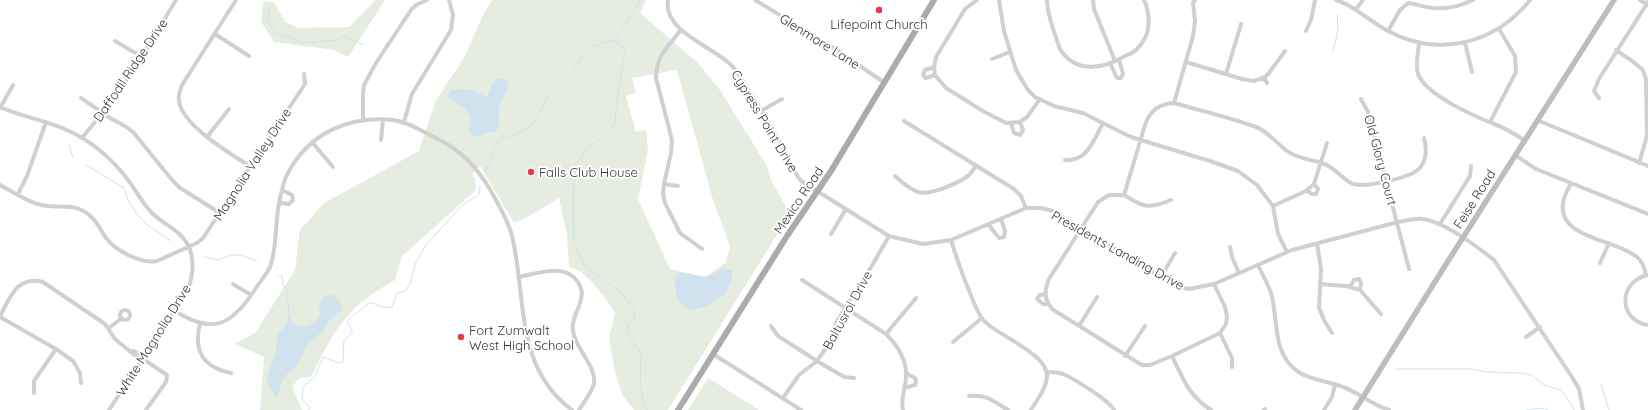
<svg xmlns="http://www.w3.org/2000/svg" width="1648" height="410" font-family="Quicksand,sans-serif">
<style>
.green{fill:#e6ecdf;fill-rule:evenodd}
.water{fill:#cfe2ee}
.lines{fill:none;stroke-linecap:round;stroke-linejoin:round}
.stream{stroke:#cfe2ee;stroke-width:1}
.street{stroke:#d0d0d0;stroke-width:4}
.secondary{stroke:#bdbdbd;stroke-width:5.5}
.primary{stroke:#ababab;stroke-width:6}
.poi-dot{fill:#e63946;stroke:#fff;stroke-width:1.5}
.labels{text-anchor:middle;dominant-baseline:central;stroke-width:4;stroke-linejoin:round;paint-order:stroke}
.poi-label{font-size:13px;fill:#333;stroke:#fff;text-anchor:start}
.street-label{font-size:13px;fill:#333;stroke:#fff}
</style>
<rect width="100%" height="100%" fill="#fff"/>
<!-- green -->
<path class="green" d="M376,0H385L348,57L334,50L274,42L261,22L263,1L274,2L285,22L298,28L349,27Z
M492,0H646L640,13L697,62L720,90L767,166L771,180L790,214L668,410H634L623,396L615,373L609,338L615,313C606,298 586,270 569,267L567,235L559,198L531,215L514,223L480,166L472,174L475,179L476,190L402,256L395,280C377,290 359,302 346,318C331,335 321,357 311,377L300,378L292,386L302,410H260L264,357L235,344L255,333L295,270L300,229L307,223L324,203L419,151L436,100L464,58L483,15ZM677,70L713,200L730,246L726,262L706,277L670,269L638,199L648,150L646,130L636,132L626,96L636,93L632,78Z
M708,378L753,406L759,410H688Z"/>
<!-- water -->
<path class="water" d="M499,78L504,79L509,83C507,93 501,99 499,108C497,117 503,126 494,133L488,132L475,137C465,131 472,125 470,116C466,105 455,104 448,97L450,91L453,90C467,88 476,90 487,98L492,84Z
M722,269L732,270C733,279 728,287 724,295C716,298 712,304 706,306C681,318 671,294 677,273H682L706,277Z
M331,294L340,301L342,309L328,322L323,331L308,343L296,367L286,375L282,381L277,397H275L268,384L267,378L271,365L276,354L277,336L287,322L289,313C290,316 290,320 292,322C300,331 316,324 320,316L319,307L322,299Z"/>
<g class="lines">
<!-- stream -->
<path class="stream" d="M270,7L267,20L276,35H284L303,43L338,40L342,36L364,45
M613,40L623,47L625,52L617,99L615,121L613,127L586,150L576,164L574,177L573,199L574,242L584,266L623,294L635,312V317L628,325L627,332L641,354L640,386L643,400L647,410
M1333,52L1338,30L1337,15
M69,145L73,157
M86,165L124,188L128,200L136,213L147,225L171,241
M486,171L497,145L501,139L526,130L533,124L548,97L573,72L585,52L590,47L613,40L617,37L640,0
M205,257L218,260L231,255H241L257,261
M279,276H282L283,285L287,290L289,313
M1396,369H1471L1487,372L1521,373L1531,375L1544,385L1561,390L1571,404L1574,410
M1601,384L1609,410
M309,410L310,407L302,399L303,387L315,376L323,357L339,363L343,362L344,340L352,333V330L347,322C354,311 361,313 368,303C376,302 383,310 392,307L397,293L405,291L410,284L416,262L426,245L461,206L479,194L480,186
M1525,410L1541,408L1548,410"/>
<!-- street -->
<path class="street" d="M236,0L182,85C180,90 178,94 179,100C180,124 231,154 251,167
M668,0C663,32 713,46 732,66C740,74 745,85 751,94C762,113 775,132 785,152C790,162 793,171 801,181L889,236L923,244L951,240L1026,208H1041L1053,211L1161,277L1179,287L1189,289L1214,284L1292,250L1398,222C1406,221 1414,218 1422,219C1443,221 1478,247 1494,260L1572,377L1579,389L1583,410
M755,0L832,47L885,83
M977,0L965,9L936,57L934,67L935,75L946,88L983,111L1006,123L1020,122L1027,117L1040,99
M999,0L1004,31L1016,70L1028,90L1035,97L1054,106L1083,113L1131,137L1210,161L1238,171L1257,185L1273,206L1278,234L1287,252
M1047,0C1047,11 1051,22 1054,32C1057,39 1058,47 1062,52C1078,74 1105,68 1125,56C1130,54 1135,52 1138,48C1151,35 1151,15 1144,0
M1093,0L1094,9L1115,61
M1336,0C1356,6 1370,22 1388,31C1438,58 1495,44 1530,0
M1640,0L1648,5
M1356,9L1363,0
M680,31C668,47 656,56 656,78L672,140L671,153L664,184L663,194L665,203L680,233L702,249
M1306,31L1311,20L1315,0
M1388,31L1400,10L1408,3C1416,4 1424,7 1433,8C1446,9 1461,6 1473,0
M215,34L249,56
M115,41L142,57
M1465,43L1472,72
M1419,44C1418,53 1415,66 1418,74C1426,95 1474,116 1494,124C1505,128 1515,134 1524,140
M1616,50L1632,61L1643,70L1646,79L1647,136L1639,163
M992,59L1010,52
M1186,62L1242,79L1254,81L1265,77L1269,73L1285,51
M1110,63L1117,78H1121L1123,73L1119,60
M934,67L925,70L923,75L926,78L935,75
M1226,74L1241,24
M1264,78L1267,83
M81,98L110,118L125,126L133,132L173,181L180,188L220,213
M1599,98L1594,91L1599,79L1648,2
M1361,99L1368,112L1409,269
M1174,103L1193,36L1195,21L1193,3L1195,0
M0,107C27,119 57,122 82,138C101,149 118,166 131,184C137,193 144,205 152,213C164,225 179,229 188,245C195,259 193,275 188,290L109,410
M0,108L13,85
M761,111L782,99
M363,119V93L364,85L376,63L411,10L416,5L427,0
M1537,120L1648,166
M904,121L1014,189L1021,196L1026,208
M404,122L412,94L451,30L453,15L449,0
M1490,122L1516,72L1515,56L1499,29
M1011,123L1014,133L1020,135L1023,130L1020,122
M207,137L229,109
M82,138L115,97L142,57L176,0
M381,140L383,119
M312,142L333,167
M1515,155L1536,169L1648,214
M1065,160C1087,162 1094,140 1103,123
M895,176C902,182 909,189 918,192C930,196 958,183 968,176C971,173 973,170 976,166
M1571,183C1568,189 1564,196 1563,203C1557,240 1621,239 1640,260C1643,264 1645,270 1646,275
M664,184L678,186
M0,185C13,192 27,202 41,205C59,209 72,202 88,214C97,220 100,230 106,238C116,251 141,264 157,261L197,243L203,238L305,84L304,74
M1307,191L1312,194H1316L1318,189L1314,184
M18,194L27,176L46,122
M1124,195C1144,208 1149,209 1171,200
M279,203L289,204L293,200L292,195L282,190
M1273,206L1306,191L1314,184L1327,143
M988,224L999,238L1004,237L1005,231L1001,219
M1440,224L1470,176L1471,166
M831,234L846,209
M951,240C957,260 964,279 972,298C975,305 978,313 983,320C998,336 1049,354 1047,377C1046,389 1037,400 1031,410
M1317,244L1321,269L1319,308L1324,320L1332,333
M1230,247L1232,257L1239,273
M1600,263L1609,243
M1258,265C1262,274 1268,284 1271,293C1279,321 1271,355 1300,373C1314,381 1329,381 1343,387C1360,393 1372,405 1389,410
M1647,275C1617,283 1619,321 1648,325
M518,277C537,274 564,262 578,282C581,287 583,293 581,299C579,310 571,319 573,331C576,350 597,367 594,384C591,393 584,402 579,410
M1161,277L1175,253
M802,280L886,334C897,345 907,359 906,376C906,388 900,398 903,410
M233,284L251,295
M1214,284L1225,307L1227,316L1226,324L1220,333L1172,356L1150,365H1142L1137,362L1052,309C1044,299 1044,291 1049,279L1098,202L1109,195H1124L1145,125C1150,111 1158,104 1174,103C1201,111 1229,117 1256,127C1269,132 1276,143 1287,151C1298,159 1309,159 1322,163C1335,167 1341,178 1351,183C1362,189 1399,179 1411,174C1426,168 1428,152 1424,138
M1320,284L1346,286L1360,290L1381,314
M1350,287L1354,280L1359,279L1361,283L1360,290
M1045,294L1040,295L1037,299L1043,304H1048
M120 315a5 5 0 1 1 10 0a5 5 0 1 1-10 0Z
M175,311C212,334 230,327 254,291C259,283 266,275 270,267C277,249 275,223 279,203C281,193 283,182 288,173C309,133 350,115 393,120C408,122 422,131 436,138C462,151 476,166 491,191C499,206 508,220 512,236C527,298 514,367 572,410
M0,316C10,298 17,275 43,282L105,324L115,339L142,361
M0,317L56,349L73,361L80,373L81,383
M200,324C193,351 203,367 231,373
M771,326L778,336L817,361L844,377L854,378
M1079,326L1097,297
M109,328L122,318
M1220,333L1232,358V367
M886,334L916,298
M1526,337L1540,327
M953,342L982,318
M130,351H134L144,357
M713,354L801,410
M1125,356L1145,326
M1172,356C1184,380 1188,395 1211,410
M143,359L167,375L166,382L146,410
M1047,372C1052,372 1057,372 1063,374C1073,378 1110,401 1114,410
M904,388L915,385L916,381L915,378L906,373
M34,393V381L56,349
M969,396C987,394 993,401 1008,410
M783,398L799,375L817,361L826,348L837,321L873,264L889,236
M1264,410L1265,409
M1324,410L1332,397L1335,384"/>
<!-- secondary -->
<path class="secondary" d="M1355,410L1443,269L1614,0"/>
<!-- primary -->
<path class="primary" d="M678,410L787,236L831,171L934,0"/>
</g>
<!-- markers -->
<g class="poi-dot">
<circle cx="879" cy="10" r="4"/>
<circle cx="531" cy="172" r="4"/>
<circle cx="461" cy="337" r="4"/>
</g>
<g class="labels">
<!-- poi labels -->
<g class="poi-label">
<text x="879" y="24" text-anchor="middle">Lifepoint Church</text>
<text x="539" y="172">Falls Club House</text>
<text x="469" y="330">Fort Zumwalt<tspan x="469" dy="15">West High School</tspan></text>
</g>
<!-- street labels -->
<g class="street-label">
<text transform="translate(820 41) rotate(32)">Glenmore Lane</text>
<text transform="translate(130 70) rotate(-56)">Daffodil Ridge Drive</text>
<text transform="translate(765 121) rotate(59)">Cypress Point Drive</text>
<text transform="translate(1381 160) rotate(75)">Old Glory Court</text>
<text transform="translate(252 164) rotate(-57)">Magnolia Valley Drive</text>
<text transform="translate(1474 199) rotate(-58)">Feise Road</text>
<text transform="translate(798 200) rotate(-56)">Mexico Road</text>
<text transform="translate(1118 250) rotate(29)">Presidents Landing Drive</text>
<text transform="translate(847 310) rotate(-61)">Baltusrol Drive</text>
<text transform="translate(153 340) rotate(-58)">White Magnolia Drive</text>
</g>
</g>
</svg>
